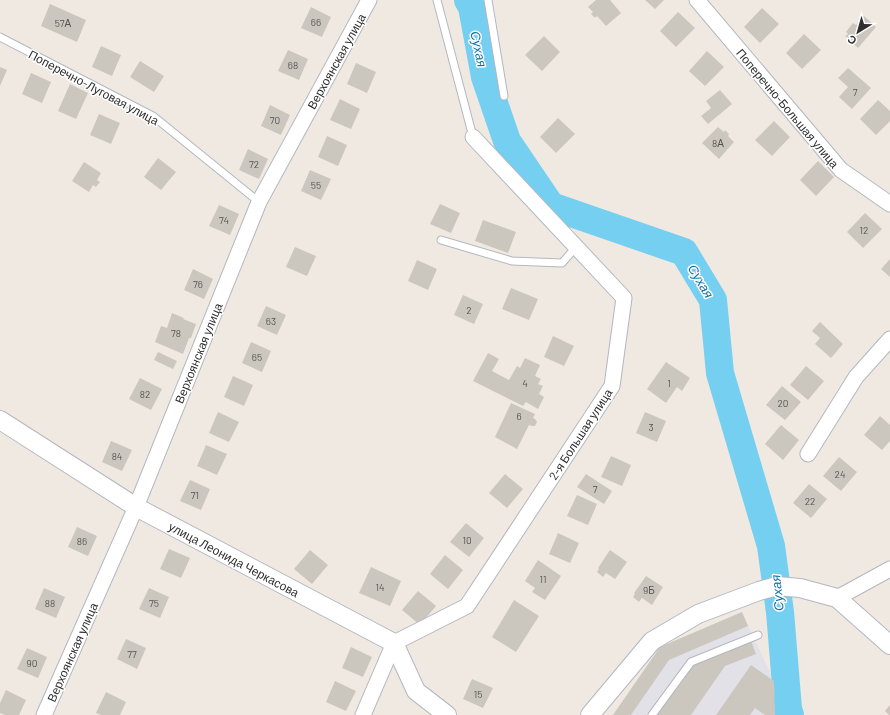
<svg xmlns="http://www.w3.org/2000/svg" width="890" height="715" font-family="Barlow,sans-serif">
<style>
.industrial{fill:#e3e1e8}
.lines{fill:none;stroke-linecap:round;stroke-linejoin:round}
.river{stroke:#75cff0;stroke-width:28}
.building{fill:#cbc7bf}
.service-casing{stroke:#b4b7c1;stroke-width:9}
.minor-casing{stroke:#b4b7c1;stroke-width:17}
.tertiary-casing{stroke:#b4b7c1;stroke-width:20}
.service{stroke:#fff;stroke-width:7}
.minor{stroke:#fff;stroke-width:15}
.tertiary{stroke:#fff;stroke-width:18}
.labels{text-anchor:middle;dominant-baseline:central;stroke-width:3;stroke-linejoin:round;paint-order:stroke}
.number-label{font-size:10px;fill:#555452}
.street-label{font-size:12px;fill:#2e2e2e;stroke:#fff}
.water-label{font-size:13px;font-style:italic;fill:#0d6fa3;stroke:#fff}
</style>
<rect width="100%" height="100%" fill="#efe9e1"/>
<!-- industrial -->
<path class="industrial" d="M742,612L774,681L782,715H613L660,647Z"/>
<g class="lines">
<!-- river -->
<path class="river" d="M468,0L472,7L485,77L507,141L551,206L684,252L713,300L720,373L771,546L780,612L788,709L790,715"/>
</g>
<!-- building -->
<path class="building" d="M596,0H610L621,13L606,26L597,16L595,18L591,14L593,12L588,7Z
M645,0H664L655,9Z
M50,4L86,20L77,42L41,26Z
M311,7L331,17L322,37L301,28Z
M762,8L779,24L760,43L744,27Z
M678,12L695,28L676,47L660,31Z
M864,16L876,27L858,48L845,36L848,34L846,32L853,23L856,25Z
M804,34L821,50L802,69L786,53Z
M544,36L560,52L542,71L525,55Z
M101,46L121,55L112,76L92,67Z
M288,50L308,59L299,80L278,71Z
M707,51L724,67L705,86L689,71Z
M140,61L164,76L154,92L130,77Z
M356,63L376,72L367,93L347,84Z
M0,67L7,70L0,86Z
M848,68L871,88L852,109L839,97L848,87L838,78Z
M31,73L51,82L42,103L22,94Z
M70,84L88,93L76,119L58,111Z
M720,90L732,104L708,124L701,116L711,108L706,101Z
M340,99L360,109L351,129L330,120Z
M878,100L890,111V121L876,135L860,119Z
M270,105L290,115L281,135L261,126Z
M99,114L120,123L111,144L90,135Z
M558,118L575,134L556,153L540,137Z
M774,121L790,137L772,156L755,140Z
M718,127L724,132L725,130L729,134L728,136L734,142L719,159L702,143Z
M327,136L347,145L338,166L318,157Z
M248,149L268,159L259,179L239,170Z
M158,158L176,172L161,190L144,177Z
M818,161L834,177L816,196L800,180Z
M84,162L101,173L97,180L100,182L96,187L93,185L89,192L72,181Z
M310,170L331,179L321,200L301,191Z
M440,204L460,213L451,233L430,224Z
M219,205L239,214L230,235L209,226Z
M865,213L882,229L863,248L847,232Z
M483,220L516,232L508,253L475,241Z
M295,247L316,256L307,276L286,267Z
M890,259V277L881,269Z
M417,260L437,269L428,290L408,281Z
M193,269L213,279L204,299L184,290Z
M511,288L538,299L529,320L502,309Z
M463,295L483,304L474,324L454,315Z
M266,306L286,315L277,335L257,326Z
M172,313L184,318L183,319L196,324L191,338H189L183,354L155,342L161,326L167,328Z
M820,322L843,344L831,358L815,344L820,338L812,331Z
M553,336L574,346L564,366L544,357Z
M251,342L271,351L262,372L242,363Z
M158,352L177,361L173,369L154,360Z
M488,353L499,359L492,371L509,380L517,366L520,368L525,358L540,365L535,376L541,379L538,384L543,386L539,394L544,397L538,409L526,402L523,406L473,381Z
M666,362L690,378L682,391L677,387L666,403L647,389Z
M806,366L824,381L808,400L790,385Z
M233,376L253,385L244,406L224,397Z
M140,378L162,389L151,410L129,399Z
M782,386L801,402L785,420L766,405Z
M511,403L535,414L533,418L535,419L537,422L535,426H532L529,425L517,449L495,437Z
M218,412L239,422L229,442L209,433Z
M645,412L666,421L657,442L636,433Z
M880,416L890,425V441L882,450L864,435Z
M781,425L799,440L783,460L765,444Z
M111,441L132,450L122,471L102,462Z
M206,445L227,454L217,475L197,466Z
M611,456L631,465L622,486L601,477Z
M839,457L857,472L841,491L823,476Z
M505,474L523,489L507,508L489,493Z
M586,474L612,491L604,504L577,487Z
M190,480L210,489L201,510L180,501Z
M809,484L827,499L811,518L793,503Z
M577,495L597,504L588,525L567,516Z
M466,523L484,538L469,557L450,542Z
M77,527L97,536L88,556L68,547Z
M558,533L579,543L570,563L549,554Z
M169,549L190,558L181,578L160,569Z
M310,550L328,565L312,584L294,569Z
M610,550L627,562L615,579L606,573L603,577L597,572L599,569L598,568Z
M445,555L463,570L448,589L430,574Z
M538,560L561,576L545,600L532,592L535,588L525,581Z
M371,567L401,581L390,606L359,593Z
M646,576L663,587L652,605L642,598L639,602L633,597L635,594L634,593Z
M44,588L65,597L56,618L35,609Z
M149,588L169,597L160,618L139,609Z
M418,591L436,606L420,625L402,610Z
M514,600L539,616L516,652L492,637Z
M742,612L748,626L669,660L631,715H613L660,647Z
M126,639L146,648L137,669L117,659Z
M751,641L756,654L725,666L691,715H656L691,665Z
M351,647L372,657L363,677L342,668Z
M27,648L47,657L38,678L17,669Z
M751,665L774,681L775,715H765L755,708L750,715H716Z
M472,679L493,688L483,708L463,699Z
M335,681L356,691L346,711L326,702Z
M6,690L26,700L19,715H5L0,713V703Z
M106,692L126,702L120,715H101L96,713Z
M890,705V715H889L885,711Z"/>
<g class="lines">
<!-- service casing -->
<g class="service-casing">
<path id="service" d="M437,0L473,137
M488,0L504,96
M0,37L153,116L259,202
M441,240L512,261L562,263L576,247
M652,715L691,662L758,635"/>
</g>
<!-- minor casing -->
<g class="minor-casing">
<path id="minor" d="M697,0L841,170L890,204
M808,454L856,377L890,339
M837,598L890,569
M44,715L136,507L259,202L369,0
M363,715L394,643L467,606L612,386L624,298L473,137"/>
</g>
<!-- tertiary casing -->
<g class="tertiary-casing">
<path id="tertiary" d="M0,420L136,507L394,643L416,691L447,715
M590,715L652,641L698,614L759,591L777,586L800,588L837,598L890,645"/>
</g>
<!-- service -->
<use href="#service" class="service"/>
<!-- minor -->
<use href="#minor" class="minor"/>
<!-- tertiary -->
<use href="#tertiary" class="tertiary"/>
</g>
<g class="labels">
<!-- number labels -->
<g class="number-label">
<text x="316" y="22">66</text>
<text x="63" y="23">57А</text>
<text x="293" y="65">68</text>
<text x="855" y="92">7</text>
<text x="275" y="120">70</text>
<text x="718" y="143">8А</text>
<text x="254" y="164">72</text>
<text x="316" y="185">55</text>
<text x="224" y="220">74</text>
<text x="864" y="230">12</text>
<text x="198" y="284">76</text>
<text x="469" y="310">2</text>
<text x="271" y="321">63</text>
<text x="176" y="333">78</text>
<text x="257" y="357">65</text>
<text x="525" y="383">4</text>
<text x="669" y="383">1</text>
<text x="145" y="394">82</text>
<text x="783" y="403">20</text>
<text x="519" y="416">6</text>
<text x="651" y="427">3</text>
<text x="117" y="456">84</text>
<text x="840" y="474">24</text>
<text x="595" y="489">7</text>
<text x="195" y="495">71</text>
<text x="810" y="501">22</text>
<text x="467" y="540">10</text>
<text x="82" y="541">86</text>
<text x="543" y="579">11</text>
<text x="380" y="587">14</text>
<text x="649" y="590">9Б</text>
<text x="50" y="603">88</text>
<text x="154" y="603">75</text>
<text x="132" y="654">77</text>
<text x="32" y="663">90</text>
<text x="478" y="694">15</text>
</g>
<!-- street labels -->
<g class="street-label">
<text transform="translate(336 61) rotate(-61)">Верхоянская улица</text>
<text transform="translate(94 87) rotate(28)">Поперечно-Луговая улица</text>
<text transform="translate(788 108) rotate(50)">Поперечно-Большая улица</text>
<text transform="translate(198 353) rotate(-68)">Верхоянская улица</text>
<text transform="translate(580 434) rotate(-57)">2-я Большая улица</text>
<text transform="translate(234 559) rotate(28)">улица Леонида Черкасова</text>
<text transform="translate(72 652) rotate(-66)">Верхоянская улица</text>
</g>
<!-- water labels -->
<g class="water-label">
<text transform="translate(479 49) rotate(78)">Сухая</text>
<text transform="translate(701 281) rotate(59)">Сухая</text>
<text transform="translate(777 593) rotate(-96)">Сухая</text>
</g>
</g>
<!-- north arrow -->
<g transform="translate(858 32) rotate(217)" stroke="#ffffff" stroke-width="3" paint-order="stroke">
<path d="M0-3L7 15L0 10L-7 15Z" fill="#2e2e2e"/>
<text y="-6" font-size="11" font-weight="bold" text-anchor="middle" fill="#2e2e2e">С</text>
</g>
</svg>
